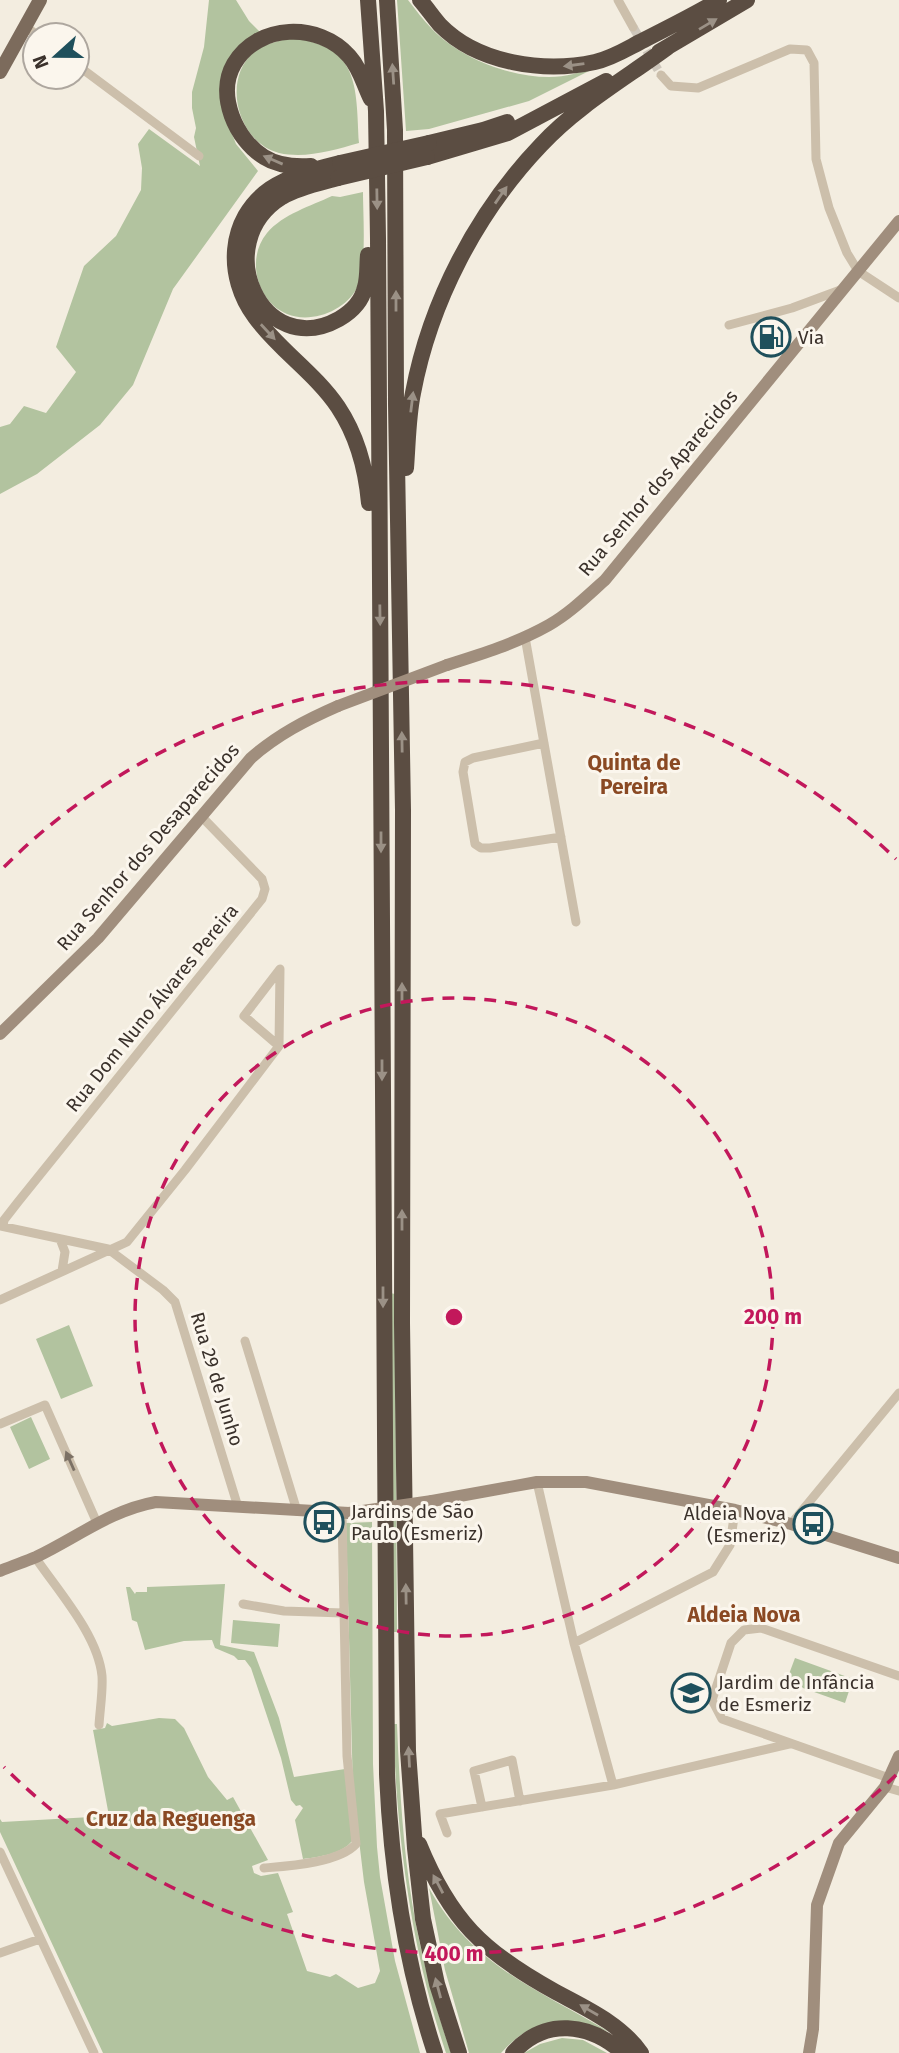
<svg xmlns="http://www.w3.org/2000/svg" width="899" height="2053" font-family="'Fira Sans',sans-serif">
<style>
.green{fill:#b2c39f}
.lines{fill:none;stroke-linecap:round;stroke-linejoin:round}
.street-tunnel{stroke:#cec7bc;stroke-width:9;stroke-dasharray:9 4.5;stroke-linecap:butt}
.street{stroke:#ccbfab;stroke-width:9}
.secondary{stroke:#a08e7d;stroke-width:12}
.primary{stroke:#7c6b5c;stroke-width:14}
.highway{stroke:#5b4d42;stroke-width:16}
.secondary-bridge{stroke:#a08e7d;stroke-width:12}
.highway-bridge{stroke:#5b4d42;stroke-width:16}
.oneway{fill:#9b9186}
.oneway2{fill:#7c7165}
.ring{fill:none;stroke:#c2185b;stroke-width:3.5;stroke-dasharray:12 9}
.labels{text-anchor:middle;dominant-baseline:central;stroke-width:6;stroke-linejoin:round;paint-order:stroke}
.poi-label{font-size:19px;fill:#3a312b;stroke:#fbf6ed;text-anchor:start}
.street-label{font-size:19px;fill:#3a312b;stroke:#fbf6ed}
.neighbourhood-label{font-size:21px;font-weight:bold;fill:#8a4923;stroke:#fbf6ed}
.centre{fill:#c2185b;stroke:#fbf6ed;stroke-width:3.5}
.ring-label{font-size:21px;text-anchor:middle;font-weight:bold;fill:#c2185b;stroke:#fbf6ed;stroke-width:6;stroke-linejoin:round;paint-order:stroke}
</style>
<rect width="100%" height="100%" fill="#f3ede0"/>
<!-- green -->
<path class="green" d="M209,0H236L249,21L260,32L230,60L226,119L236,144L258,171L173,289L133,385L100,425L37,474L0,494V427L10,424L24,406L46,413L76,372L56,347L84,266L116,236L141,190L142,168L138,144L149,129L200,166L194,137L196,128L192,108V92L204,47Z
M397,0H408C416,10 423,20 432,29C460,58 509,77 549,77C566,77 581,72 597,67L529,101L429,129L406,131Z
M290,38C360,45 356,86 359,143C334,150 306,159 279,153C238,143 221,80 254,52C264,44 278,41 290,38Z
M363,192C363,216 367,268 357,288C345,311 311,324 287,314C256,301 246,258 267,233C283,214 311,206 332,196L340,197Z
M390,1293L395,1294L397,1632H392Z
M69,1325L93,1386L61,1399L36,1339Z
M31,1417L50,1459L29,1469L10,1427Z
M372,1522L373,1764L377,1847L380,1877L395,1961L420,2053H103L0,1832V1819L2,1822L109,1816L93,1730L105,1728L107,1723L112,1726L159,1718L175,1719L184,1728L208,1777L227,1800L233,1797L268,1860L252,1866L254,1873L261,1876L278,1873L293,1912L287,1914L307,1971L330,1977L336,1974L358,1988L375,1983L380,1971L364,1882L353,1790L346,1523Z
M225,1584L220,1645L254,1652L279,1718L294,1777L345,1769L352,1841C342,1854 319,1857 303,1859L295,1820L303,1808L300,1805L296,1806L291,1800L281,1758L251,1668L245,1660H238L234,1656L215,1648L212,1640L184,1641L145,1650L137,1622L132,1620L126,1587H130L135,1594L136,1592H147V1587Z
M233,1620L280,1624L278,1647L231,1643Z
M795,1658L853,1679L845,1703L786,1682Z
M393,1724H397C400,1797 404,1872 420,1944C428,1981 439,2017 451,2053H446C410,1945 397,1837 393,1724Z
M429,1888C472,1966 538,1989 609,2032C567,2015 533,2017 501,2053H469L445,1970Z
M562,2038L583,2040L607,2053H524L540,2044Z"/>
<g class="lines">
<!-- street-tunnel -->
<path class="street-tunnel" d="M633,27L661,75"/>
<!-- street -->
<path class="street" d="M618,0L633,27
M26,27L37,35
M77,65L199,156
M661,75L671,86L698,88L790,49L807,50L814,63L816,159L829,208L847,253L858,271L899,298
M729,325L792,308L843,289
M525,637L576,922
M544,743L473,758L465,762L463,772L475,844L481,848H490L561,837
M0,1226L108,1249L163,1290L175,1302L238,1507
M3,1226L4,1220L18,1202L262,899L265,889L262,879L201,816
M60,1239L65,1252L62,1271
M0,1300L127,1242L185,1170L279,1046L280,969L244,1016L279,1046
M245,1341L297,1511
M0,1424L45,1405L97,1523
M537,1482L574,1643L613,1785
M791,1524L899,1393
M35,1557C58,1591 98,1635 102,1676C103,1691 100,1709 99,1725
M243,1604L284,1611L343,1613
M574,1643L713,1572L730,1545L735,1510
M889,1778L722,1719L712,1700L731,1643L744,1630L761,1628L899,1676
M885,1787L899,1791
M482,1807L474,1771L512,1760L520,1801
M447,1833L440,1814L613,1785L789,1744
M0,1852L94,2053
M264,1868C288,1866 339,1863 356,1844L347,1756L342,1514
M0,1953L40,1939"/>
<!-- secondary -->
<path class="secondary" d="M447,665C482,654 517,643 549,625C570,613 587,596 605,580L899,221
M0,1034L98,938L251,758C277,735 306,720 338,706
M432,1501L537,1482H586L735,1510L791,1524L899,1558
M0,1571C12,1566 24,1562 36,1557C76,1538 111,1510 156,1502L349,1513
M809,2053L813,2029L817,1905L839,1843L885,1787L899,1756"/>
<!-- primary -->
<path class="primary" d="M0,72L40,0"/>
<!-- highway -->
<path class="highway" d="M368,0L376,111L378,239L387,1774C391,1870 405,1962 435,2053
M387,0L395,130L396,404L403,810L402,1323L408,1751L415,1848L423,1919L437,1984L459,2053
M420,0C427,8 433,17 440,25C478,64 545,73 595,62C613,58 628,48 644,40C669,27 694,15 719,0
M659,52L747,0
M429,143L483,130L507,122
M427,157L508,133L606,81
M340,163C316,169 291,175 270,189C227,219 225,277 255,317C279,350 315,373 338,407C358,437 366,469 369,503
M311,166C296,167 278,166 264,157C236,140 216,95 234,64C258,23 319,22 349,56C360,68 364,85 371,99
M338,178C320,183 299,187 282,197C208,243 262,362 339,319C351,312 362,301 365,287C368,277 367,265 368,255
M406,468C408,443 408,417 413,393C430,302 477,212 541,145C577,106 626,78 668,47
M419,1844C450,1920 483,1952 554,1991C585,2008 620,2023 641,2053
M513,2053C545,2017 590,2023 623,2053"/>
<!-- secondary-bridge -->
<path class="secondary-bridge" d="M338,706L447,665
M349,1513L432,1501"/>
<!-- highway-bridge -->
<path class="highway-bridge" d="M340,163L429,143
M338,178L427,157"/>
</g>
<!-- one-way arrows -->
<defs><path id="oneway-solid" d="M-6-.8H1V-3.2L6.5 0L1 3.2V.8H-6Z" transform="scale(1.75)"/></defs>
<g class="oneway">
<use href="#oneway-solid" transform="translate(708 24) rotate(-31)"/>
<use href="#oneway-solid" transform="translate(574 65) rotate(172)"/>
<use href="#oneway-solid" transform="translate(393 74) rotate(-94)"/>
<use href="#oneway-solid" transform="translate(273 160) rotate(-157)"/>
<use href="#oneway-solid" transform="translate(501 195) rotate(-55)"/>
<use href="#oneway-solid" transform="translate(377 199) rotate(89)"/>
<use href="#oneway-solid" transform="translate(396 301) rotate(-90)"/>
<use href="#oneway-solid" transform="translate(268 332) rotate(47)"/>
<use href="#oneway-solid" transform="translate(412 402) rotate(-83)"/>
<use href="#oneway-solid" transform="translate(380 615) rotate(89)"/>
<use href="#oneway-solid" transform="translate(402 742) rotate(-91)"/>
<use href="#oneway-solid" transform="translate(381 842) rotate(90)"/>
<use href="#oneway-solid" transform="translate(402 993) rotate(-90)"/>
<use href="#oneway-solid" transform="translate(382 1070) rotate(90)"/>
<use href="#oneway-solid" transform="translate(402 1220) rotate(-90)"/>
<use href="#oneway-solid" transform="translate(383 1297) rotate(90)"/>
<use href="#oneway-solid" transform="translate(406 1594) rotate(-91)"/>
<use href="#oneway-solid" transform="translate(409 1757) rotate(-93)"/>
<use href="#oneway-solid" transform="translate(438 1884) rotate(-118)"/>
<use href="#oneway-solid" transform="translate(438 1988) rotate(-105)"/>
<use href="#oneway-solid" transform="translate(589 2010) rotate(-150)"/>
</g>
<use class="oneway2" href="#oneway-solid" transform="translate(70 1461) rotate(-114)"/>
<!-- distance rings -->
<g class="ring">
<circle cx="454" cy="1317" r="319"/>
<path d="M896 1775A637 637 0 0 1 4 1767M4 867A637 637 0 0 1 896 859"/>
</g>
<!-- icons -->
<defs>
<g id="fuel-ring" transform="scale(2.0125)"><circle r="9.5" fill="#fbf6ed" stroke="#1f505c" stroke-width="1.5"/><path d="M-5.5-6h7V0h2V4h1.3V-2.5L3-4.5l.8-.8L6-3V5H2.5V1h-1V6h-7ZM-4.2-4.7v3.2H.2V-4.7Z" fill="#1f505c"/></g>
<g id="bus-ring" transform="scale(2.0125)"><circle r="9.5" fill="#fbf6ed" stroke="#1f505c" stroke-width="1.5"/><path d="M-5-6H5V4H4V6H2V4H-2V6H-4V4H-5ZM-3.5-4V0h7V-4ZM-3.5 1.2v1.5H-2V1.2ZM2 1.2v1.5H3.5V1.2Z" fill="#1f505c"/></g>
<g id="school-ring" transform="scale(2.0125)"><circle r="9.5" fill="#fbf6ed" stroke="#1f505c" stroke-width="1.5"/><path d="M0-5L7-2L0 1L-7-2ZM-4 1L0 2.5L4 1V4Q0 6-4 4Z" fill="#1f505c"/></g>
</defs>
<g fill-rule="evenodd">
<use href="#fuel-ring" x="771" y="337"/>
<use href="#bus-ring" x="324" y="1522"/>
<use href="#bus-ring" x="813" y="1524"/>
<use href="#school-ring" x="691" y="1693"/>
</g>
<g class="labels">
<!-- poi labels -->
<g class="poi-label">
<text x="798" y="337">Via</text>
<text x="351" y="1511">Jardins de São<tspan x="351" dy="22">Paulo (Esmeriz)</tspan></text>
<text x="786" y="1513" text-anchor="end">Aldeia Nova<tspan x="786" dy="22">(Esmeriz)</tspan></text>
<text x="718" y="1682">Jardim de Infância<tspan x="718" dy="22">de Esmeriz</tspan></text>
</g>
<!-- street labels -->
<g class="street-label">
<text transform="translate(658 483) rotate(-50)">Rua Senhor dos Aparecidos</text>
<text transform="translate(148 847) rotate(-49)">Rua Senhor dos Desaparecidos</text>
<text transform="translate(152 1008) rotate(-51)">Rua Dom Nuno Álvares Pereira</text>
<text transform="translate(217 1379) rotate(73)">Rua 29 de Junho</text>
</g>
<!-- neighbourhood labels -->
<g class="neighbourhood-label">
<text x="634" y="763">Quinta de<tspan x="634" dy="24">Pereira</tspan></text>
<text x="744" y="1615">Aldeia Nova</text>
<text x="171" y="1819">Cruz da Reguenga</text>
</g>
</g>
<circle cx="454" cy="1317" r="10" class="centre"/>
<g class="ring-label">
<text x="773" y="1324">200 m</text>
<text x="454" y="1961">400 m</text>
</g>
<!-- north arrow -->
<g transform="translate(56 56) rotate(249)"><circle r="33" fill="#fbf6ed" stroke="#aea79f" stroke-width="2"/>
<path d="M0-5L12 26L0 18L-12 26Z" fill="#1f505c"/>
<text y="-10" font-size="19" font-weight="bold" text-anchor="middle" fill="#3a312b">N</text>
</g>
</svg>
